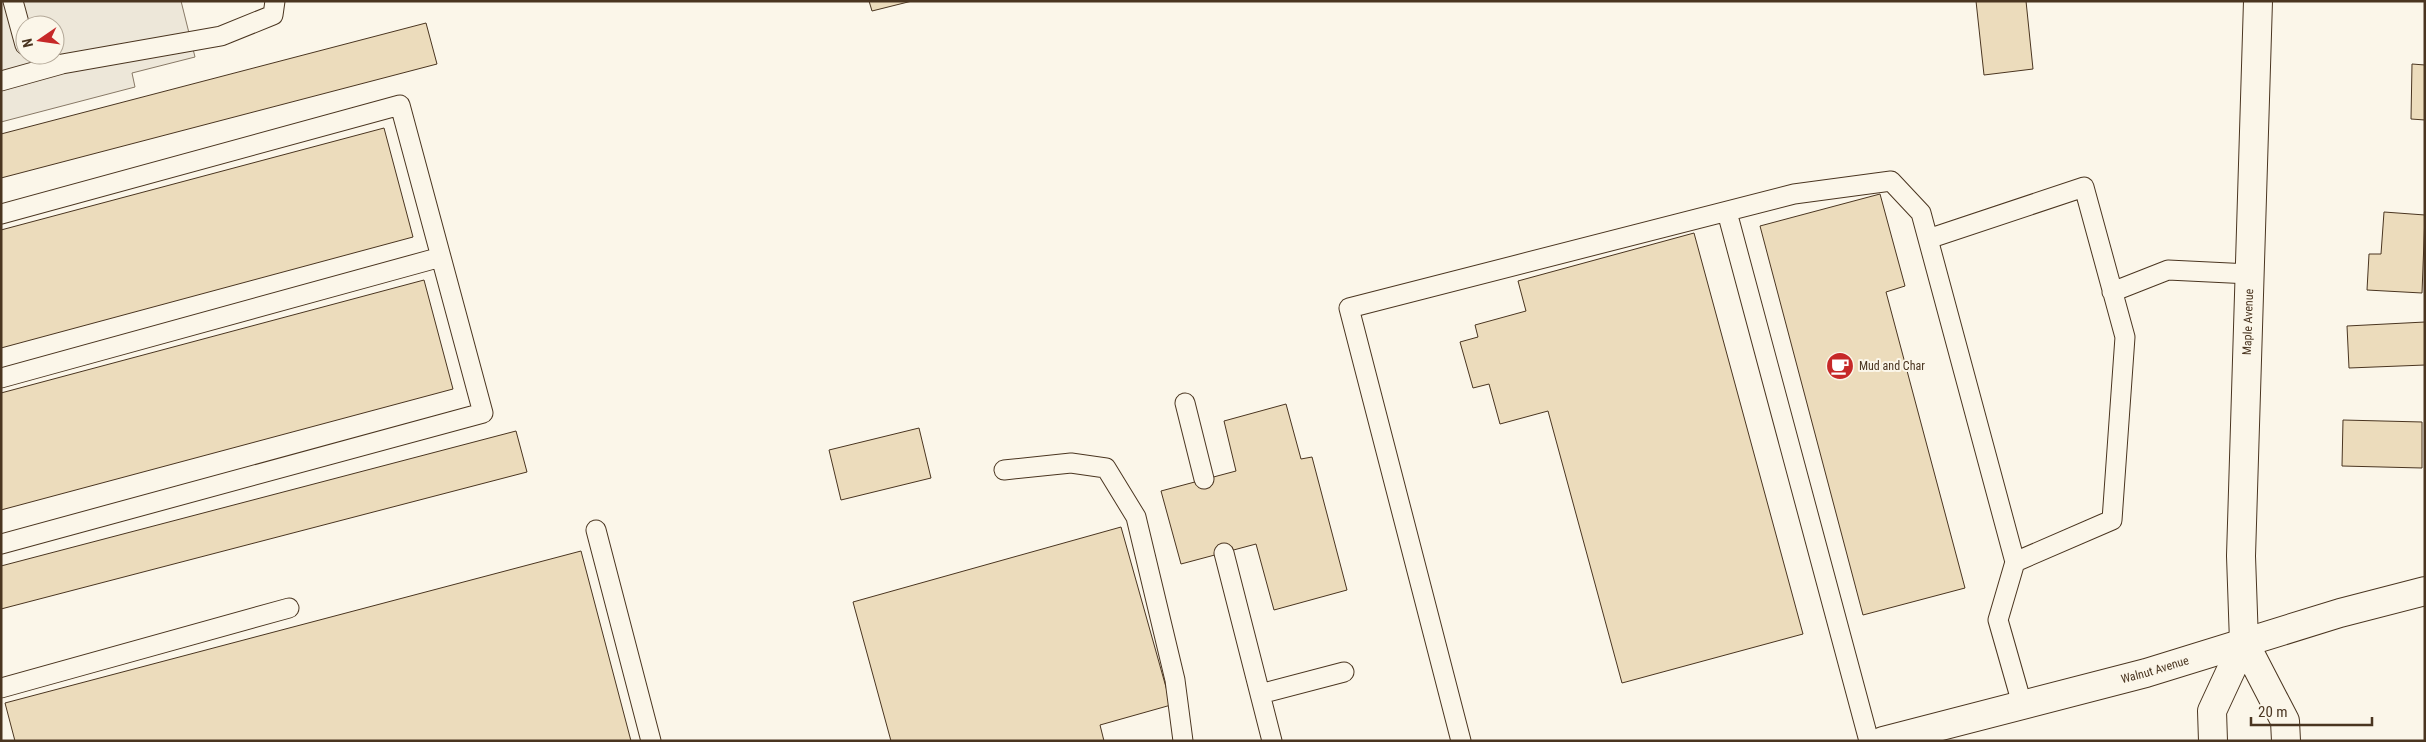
<svg xmlns="http://www.w3.org/2000/svg" width="2426" height="742" font-family="'Roboto Condensed',sans-serif">
<style>
.parking{fill:#ede7d9;stroke:#887966;fill-rule:evenodd}
.building{fill:#ecdcbc;stroke:#4a3520}
.lines{fill:none;stroke-linecap:round;stroke-linejoin:round}
.lane-casing{stroke:#4a3520;stroke-width:21}
.street-casing{stroke:#4a3520;stroke-width:30}
.secondary-casing{stroke:#4a3520;stroke-width:30}
.lane{stroke:#fbf6e9;stroke-width:19}
.street{stroke:#fbf6e9;stroke-width:28}
.secondary{stroke:#fbf6e9;stroke-width:28}
.labels{text-anchor:middle;dominant-baseline:central;stroke-width:4;stroke-linejoin:round;paint-order:stroke}
.street-label{font-size:12px;fill:#4a3520;stroke:#fbf6e9}
.poi-label{font-size:12px;fill:#4a3520;stroke:#fbf6e9;text-anchor:start}
</style>
<rect width="100%" height="100%" fill="#fbf6e9"/>
<!-- parking -->
<path class="parking" d="M1,1H181L195,57L132,73L135,87L1,122ZM25,25H55V55H25Z"/>
<!-- building -->
<path class="building" d="M869,1H912L872,11Z
M1976,1H2026L2033,69L1984,75Z
M426,23L437,64L1,178V134Z
M2412,64L2425,65V120L2411,119Z
M384,128L413,237L1,348V230Z
M1880,194L1905,286L1886,292L1965,588L1863,615L1760,226Z
M2384,212L2425,215L2422,293L2367,290L2369,254H2381Z
M1694,233L1803,634L1622,683L1548,411L1500,424L1489,384L1473,388L1460,342L1478,337L1475,325L1526,311L1518,281Z
M424,280L453,389L1,510V393Z
M2425,322V365L2349,368L2347,326Z
M1286,404L1301,459L1312,457L1347,590L1274,610L1256,544L1181,564L1161,491L1236,471L1224,421Z
M2343,420L2422,422V468L2342,466Z
M919,428L931,478L841,500L829,450Z
M516,431L527,472L1,609V566Z
M1121,527L1171,705L1100,725L1104,741H891L853,602Z
M581,551L631,741H15L5,703Z"/>
<g class="lines">
<!-- lane casing -->
<g class="lane-casing">
<path id="lane" d="M13,1L25,45
M1,81L62,64L221,36L273,15L275,1
M1727,212L1869,741
M1,214L400,105L483,413L1,544
M1928,239L2084,187L2125,337L2112,520L2015,562
M2112,292L2168,270L2250,274
M1,378L441,257
M1185,403L1204,479
M1004,470L1071,463L1106,468L1136,517L1175,680L1183,741
M596,530L651,741
M1224,553L1272,741
M1,688L289,608
M1260,694L1344,672
M1461,741L1349,308L1794,194L1891,181L1921,213L2015,562L1998,620L2022,704"/>
</g>
<!-- street casing -->
<g class="street-casing">
<g id="street">
<path id="s1" d="M1883,741L2146,673L2340,613L2425,591"/>
</g>
</g>
<!-- secondary casing -->
<g class="secondary-casing">
<path id="secondary" d="M2258,1L2241,556L2244,642L2285,721L2286,741
M2213,741L2212,711L2244,642"/>
</g>
<!-- lane -->
<use href="#lane" class="lane"/>
<!-- street -->
<use href="#street" class="street"/>
<!-- secondary -->
<use href="#secondary" class="secondary"/>
</g>
<!-- icons -->
<defs>
<g id="cafe-disc" transform="scale(1.4375)"><circle r="9.5" fill="#c62828" stroke="#fbf6e9"/><path d="M-5.5-4.5H6V0H3Q3 3.5 0 3.5H-2.5Q-5.5 3.5-5.5 0ZM3-3.2v2h1.7v-2ZM-6 4.5H4V6H-6Z" fill="#fff"/></g>
</defs>
<g fill-rule="evenodd">
<use href="#cafe-disc" x="1840" y="366"/>
</g>
<g class="labels">
<!-- street labels -->
<g class="street-label">
<text transform="translate(2248 322) rotate(-88)">Maple Avenue</text>
<text stroke="none"><textPath href="#s1" startOffset="281">Walnut Avenue</textPath></text>
</g>
<!-- poi labels -->
<g class="poi-label">
<text x="1859" y="366">Mud and Char</text>
</g>
</g>
<!-- border -->
<rect width="2426" height="742" fill="none" stroke="#4a3520" stroke-width="5"/>
<!-- north arrow -->
<g transform="translate(40 40) rotate(257)"><circle r="24" fill="#fbf6e9" stroke="#b4a999"/>
<path d="M0-4L9 19L0 12L-9 19Z" fill="#c62828"/>
<text y="-8" font-size="14" font-weight="bold" text-anchor="middle" fill="#4a3520">N</text>
</g>
<!-- scale -->
<path d="M2251 717v8h121v-8" fill="none" stroke="#4a3520" stroke-width="2.5"/>
<text x="2258" y="717" font-size="15" fill="#4a3520" stroke="#fbf6e9" stroke-width="4" paint-order="stroke">20 m</text>
</svg>
